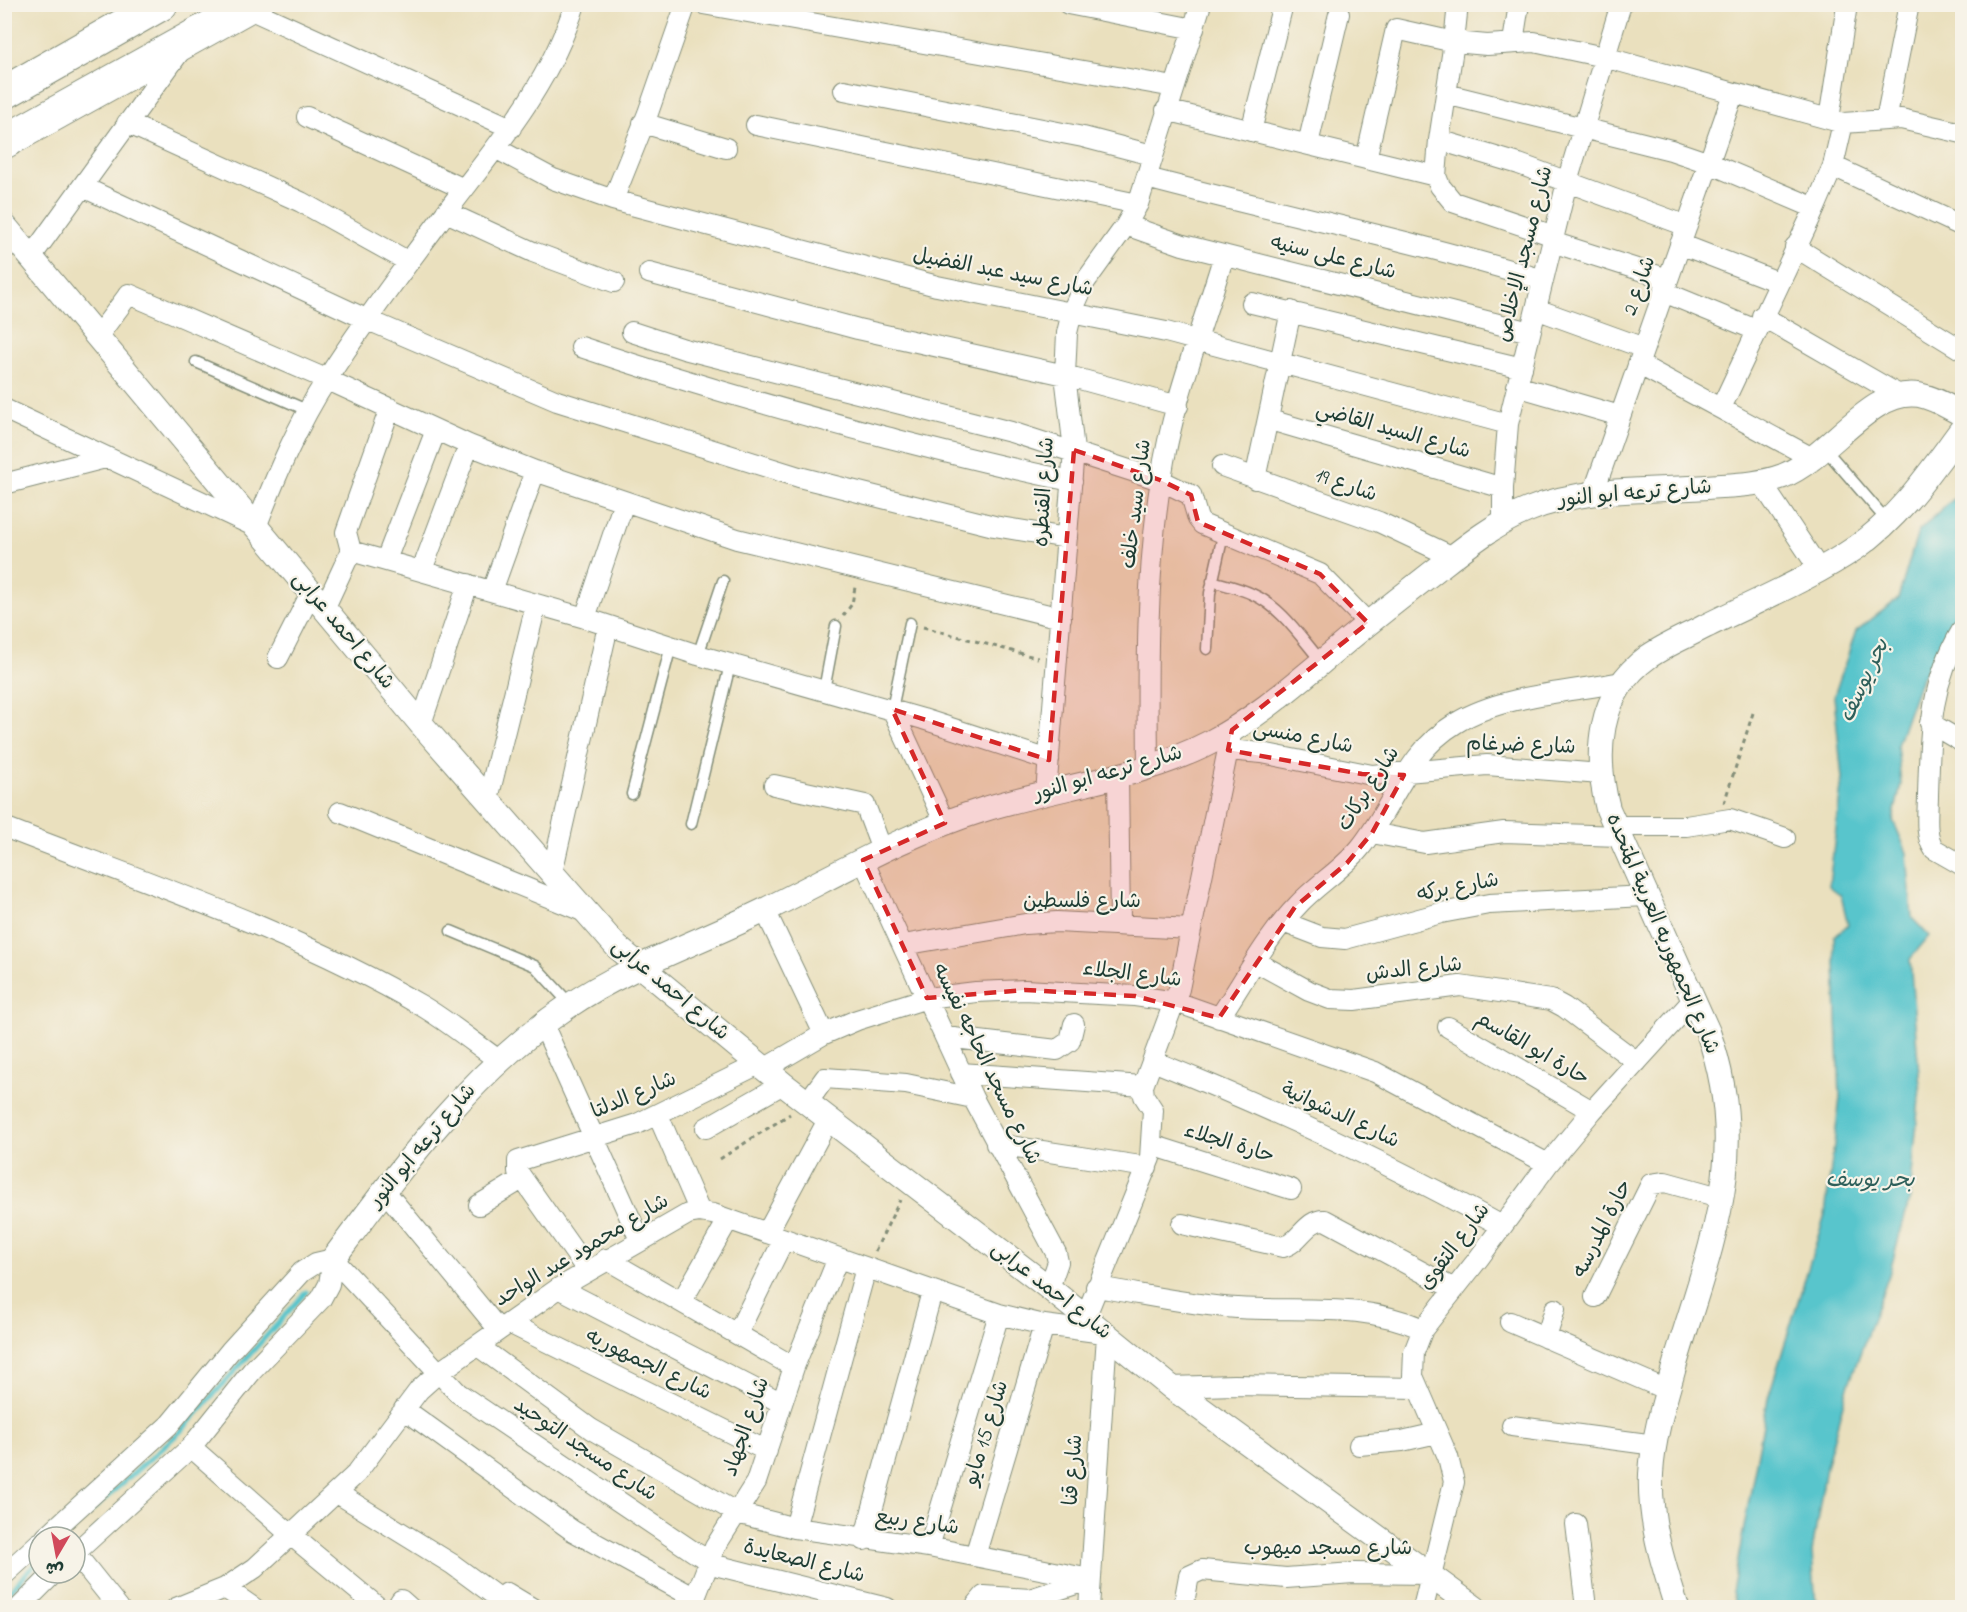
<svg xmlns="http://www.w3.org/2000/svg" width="1967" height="1612" font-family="'Indie Flower','Playpen Sans Arabic',sans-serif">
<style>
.water{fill:#58c5cc;stroke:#3c8180;stroke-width:1.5}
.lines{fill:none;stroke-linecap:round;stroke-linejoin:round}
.stream{stroke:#58c5cc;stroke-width:5}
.service-casing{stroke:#848e79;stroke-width:13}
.minor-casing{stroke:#848e79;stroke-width:22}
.tertiary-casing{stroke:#848e79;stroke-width:26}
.trunk-casing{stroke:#848e79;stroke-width:35}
.path{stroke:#848e79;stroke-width:3;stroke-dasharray:4.5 4.5;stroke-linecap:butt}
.service{stroke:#fff;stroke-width:10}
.minor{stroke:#fff;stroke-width:20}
.tertiary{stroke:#fff;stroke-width:24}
.trunk{stroke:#fff;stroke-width:33}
.marked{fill:#d62828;fill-opacity:0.2;stroke:#d62828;stroke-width:4.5;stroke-dasharray:12 8;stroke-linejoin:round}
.labels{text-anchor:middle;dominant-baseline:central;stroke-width:4.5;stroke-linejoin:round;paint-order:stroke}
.street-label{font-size:21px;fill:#1f3d34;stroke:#f7f3e8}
.water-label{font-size:22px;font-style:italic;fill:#2d5f5a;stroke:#f7f3e8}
</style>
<rect width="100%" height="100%" fill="#f7f3e8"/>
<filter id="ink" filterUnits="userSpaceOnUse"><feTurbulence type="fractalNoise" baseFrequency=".0167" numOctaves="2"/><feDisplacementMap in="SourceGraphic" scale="12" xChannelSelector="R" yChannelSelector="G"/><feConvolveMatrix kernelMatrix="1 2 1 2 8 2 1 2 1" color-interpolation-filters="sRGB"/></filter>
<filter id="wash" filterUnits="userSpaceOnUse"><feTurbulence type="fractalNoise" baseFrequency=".008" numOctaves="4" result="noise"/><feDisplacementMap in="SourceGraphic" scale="24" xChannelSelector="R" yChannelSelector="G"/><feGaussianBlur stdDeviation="1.35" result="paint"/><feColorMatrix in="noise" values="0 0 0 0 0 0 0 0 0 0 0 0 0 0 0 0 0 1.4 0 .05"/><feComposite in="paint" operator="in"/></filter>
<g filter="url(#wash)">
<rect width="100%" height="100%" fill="#eae0be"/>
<!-- water -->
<path class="water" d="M1962,491V609L1955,617L1919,683L1897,745L1901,784L1893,820L1907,853L1912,918L1929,936L1910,959L1920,1087L1910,1197L1889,1275L1847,1389L1826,1467L1812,1552L1816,1607H1736L1732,1592L1768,1398L1825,1214L1840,1098L1834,936L1848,925L1841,895L1829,886L1842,778L1834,696L1856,631L1898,599L1918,532Z"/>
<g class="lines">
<!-- stream -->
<path class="stream" d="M62,1537L181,1431L306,1292
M4,1597L39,1560"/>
</g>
</g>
<g filter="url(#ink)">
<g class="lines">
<!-- service casing -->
<g class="service-casing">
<path id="service" d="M196,362L309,411
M1826,450L1888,522
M1212,581C1225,585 1240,588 1252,594C1282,607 1301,638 1322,662
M1207,649L1210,593L1223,535
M698,655L723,581
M824,690L836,626
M892,709L910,623
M632,794L671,646
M691,824L730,665
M451,931L535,966L570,1004"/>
</g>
<!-- minor casing -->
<g class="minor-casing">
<path id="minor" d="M703,4L1174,87
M1068,4L1194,29
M247,8L511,128
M1513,42L1519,4
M844,90L1083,137L1152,155
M1446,94L1671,150L1709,163L1815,208
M1166,110L1436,176
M307,117L464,189
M1829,119L1847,5
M1886,120L1909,4
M127,123L301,202L409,262
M643,123L726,148
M756,125L1138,204
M1251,131L1283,4
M1439,140L1519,164L1687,226
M1308,144L1339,14
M497,149L553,179L613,200L937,286L1166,332L1508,424
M1366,159L1396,29L1454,42L1458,4
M1833,166L1962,226
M1147,178C1279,213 1412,240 1543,280
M83,187L368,320L557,401L799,477L994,526L1067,538
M613,200L648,113L686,4
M446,212L533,252L614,282
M1126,225L1183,245L1530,332
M1554,236L1453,202L1440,186L1436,176L1439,140L1454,42L1487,45L1534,42L1604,57L1843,123L1901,119L1962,133
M1552,242L1668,279
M1680,244L1778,282
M1795,247L1962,350
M31,257L181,50
M649,273L858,329L1065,375L1178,406
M1664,292L1756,330
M1252,303L1522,368
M1536,309L1644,348
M1762,316L1899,395
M632,332L684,349L1011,432L1160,480L1191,495L1198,519L1202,524L1320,574L1368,623
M97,337L129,294L326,379L469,445L535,471L737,539L1061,618
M581,347C682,381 783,410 886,437C948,453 1009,469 1072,481
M1638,364L1814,459
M1517,386L1620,416
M1721,408L1815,208L1833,166L1843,123
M4,409L256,527C276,476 297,425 327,379C360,327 398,276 435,227C489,154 547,93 575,4
M1270,420L1503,488
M1222,466L1379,522L1453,557
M1255,479L1291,311
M1761,482L1819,569
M4,484L105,458
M1593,494L1733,94
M1503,521V488L1508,424L1567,182L1621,4
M351,551L585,618L698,655L923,719L1049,760
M386,560L436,430
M422,570L469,445
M492,591L535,471
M324,609L351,551L346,532L390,408
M585,618L624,502
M1962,630C1929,686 1930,733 1928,795C1928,813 1924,834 1934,849L1962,865
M278,658L311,593
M892,709L945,823
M1930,723L1962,742
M421,724L468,584
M1228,750L1262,753L1372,775L1487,765L1601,774
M1148,767C1147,672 1146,574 1161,479C1172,403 1202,329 1224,255
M1118,775L1120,923
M774,785L865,805L882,850
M1046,793L1074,450L1065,375L1067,333L1072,312L1085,282L1126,225L1138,204L1201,4
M488,799L536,605
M340,812L585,912
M1614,826H1686L1730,819L1785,838
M4,827C144,882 292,930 422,1006C449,1022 474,1043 500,1061
M1372,833L1425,843L1504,832L1619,836
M863,860L973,1098L1056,1253L1058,1262L1049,1288
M552,873L608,626
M765,910L824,1034
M1283,922L1322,937L1345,939L1441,913L1489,904L1646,896
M903,945L1025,924L1057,922L1191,929
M1256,962L1309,991L1330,999L1354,1000L1460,986L1551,1000L1564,1007L1637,1062
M1219,1018C1244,981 1266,938 1297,906C1316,885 1342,870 1360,848C1395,805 1405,754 1456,723C1501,695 1570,692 1622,682
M543,1024L640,1240
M1448,1027L1592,1111
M945,1037L1057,1050L1070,1041L1074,1024
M1153,1061C1273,1109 1389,1163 1502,1226
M764,1069L824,1034L857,1020L927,998L976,992L1025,990L1135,996L1176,1002L1375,1072L1548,1164
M961,1073L1143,1086
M807,1103L825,1078L906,1084L973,1098
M658,1115L700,1212
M706,1128L783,1084
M996,1144L1147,1167
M1152,1145L1291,1189
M384,1190L499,1330
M479,1205L522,1179
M1182,1224L1283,1247C1300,1243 1306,1219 1325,1220L1454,1289
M767,1233L828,1120
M333,1259L458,1393L694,1552L719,1566L887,1608
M606,1259L794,1367
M587,1270L518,1172V1161L637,1124L759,1064
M1096,1287C1142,1294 1190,1305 1237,1308C1301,1312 1362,1302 1423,1329
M559,1288L782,1403
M1595,1297L1651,1184L1665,1182L1723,1198
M682,1301L728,1220
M1085,1318L1150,1158L1153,1110L1144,1096L1143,1086L1179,989L1232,730
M1510,1322L1667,1390
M509,1323L767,1451
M737,1334L784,1239
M1546,1338L1555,1309
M478,1346L591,1429L737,1513L795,1528L929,1547L1090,1579
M1171,1387L1234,1385L1417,1388
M404,1409L573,1531L695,1598
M1512,1426L1655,1445
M1359,1445L1402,1441L1437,1433
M191,1447L291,1535L379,1608
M337,1493L452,1564L501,1600L507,1593L532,1608
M1576,1524L1586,1608
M795,1528L866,1268
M46,1537L169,1425L230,1351L302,1272L316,1263L333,1259
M864,1540L932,1292
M929,1547L999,1314
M75,1553L191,1447L252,1371L321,1299L329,1284L333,1259
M75,1553L119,1608
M975,1556L1044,1325
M4,1575L39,1543
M225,1588L254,1608
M19,1608L54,1573
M176,1608L225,1588L255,1568L356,1474L419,1390L438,1373L559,1288L688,1214L700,1212L713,1214L999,1314L1044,1325L1104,1333
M396,1608L401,1600L410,1608
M691,1608L715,1547L756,1482L794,1367L838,1258
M974,1608L984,1596L1030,1599L1088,1580
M1089,1608L1107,1335
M1183,1608L1189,1576L1202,1570L1286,1578L1353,1573L1430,1574
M1423,1608L1454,1482L1448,1457L1413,1376L1414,1352L1423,1329L1479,1258L1548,1164L1592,1111L1694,999"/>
</g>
<!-- tertiary casing -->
<g class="tertiary-casing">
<path id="tertiary" d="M4,225L421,724L617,947L783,1084L1049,1288L1171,1387L1475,1608
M333,1259C402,1167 470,1073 567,1007C626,967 700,942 765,910C836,875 905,834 982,810C1058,786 1140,779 1211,742C1257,718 1295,684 1335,651C1366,624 1399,599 1432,573C1462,550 1493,524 1528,510C1583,487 1648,491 1707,487C1733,485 1759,485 1783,476C1830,457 1871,387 1919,395C1935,398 1948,407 1962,414
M1677,1608C1663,1564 1649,1521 1651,1474C1653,1437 1665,1399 1675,1364C1710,1246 1752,1155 1708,1032L1608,809C1594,754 1597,694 1648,657C1665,645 1685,637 1704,627C1754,602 1810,579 1857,547C1901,516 1930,472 1962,429"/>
</g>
<!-- trunk casing -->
<g class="trunk-casing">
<path id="trunk" d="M4,93L161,4
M4,142L252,4"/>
</g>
<!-- path -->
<path class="path" d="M843,616L852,604L855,587
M923,627L1038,658
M1724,803L1754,710
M720,1159L790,1114
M875,1251L900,1200"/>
<!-- service -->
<use href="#service" class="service"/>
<!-- minor -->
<use href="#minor" class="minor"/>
<!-- tertiary -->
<use href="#tertiary" class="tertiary"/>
<!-- trunk -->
<use href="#trunk" class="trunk"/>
</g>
</g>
<!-- marked area -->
<path class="marked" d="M1074,450L1160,480L1191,495L1198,522L1320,574L1368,623L1232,730L1228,750L1362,774L1404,775L1372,833L1347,863L1295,907L1219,1018L1135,996L1025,990L927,998L863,860L945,823L892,709L1049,760Z"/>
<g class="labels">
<!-- street labels -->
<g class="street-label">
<text transform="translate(1525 254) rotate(-76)">شارع مسجد الإخلاص</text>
<text transform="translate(1333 258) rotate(14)">شارع على سنيه</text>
<text transform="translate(1003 273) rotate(11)">شارع سيد عبد الفضيل</text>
<text transform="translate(1640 286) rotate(-71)">شارع 2</text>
<text transform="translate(1393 431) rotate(16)">شارع السيد القاضي</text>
<text transform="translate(1346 486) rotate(19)">شارع 19</text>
<text transform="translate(1045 492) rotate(-87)">شارع القنطره</text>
<text transform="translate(1635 494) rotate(-5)">شارع ترعه ابو النور</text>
<text transform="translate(1137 504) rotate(-83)">شارع سيد خلف</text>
<text transform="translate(343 631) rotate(50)">شارع احمد عرابى</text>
<text transform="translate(1303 738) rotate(11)">شارع منسى</text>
<text transform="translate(1521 746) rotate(2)">شارع ضرغام</text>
<text transform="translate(1108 774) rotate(-16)">شارع ترعه ابو النور</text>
<text transform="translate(1369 789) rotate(-57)">شارع بركات</text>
<text transform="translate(1458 888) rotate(-11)">شارع بركه</text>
<text x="1082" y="902">شارع فلسطين</text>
<text transform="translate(1662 934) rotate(67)">شارع الجمهوريه العربية المتحده</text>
<text transform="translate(1414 970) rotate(-6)">شارع الدش</text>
<text transform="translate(1132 975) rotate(7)">شارع الجلاء</text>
<text transform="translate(670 990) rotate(40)">شارع احمد عرابى</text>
<text transform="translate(1532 1049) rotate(30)">حارة ابو القاسم</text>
<text transform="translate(986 1064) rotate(64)">شارع مسجد الحاجه نفيسه</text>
<text transform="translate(634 1096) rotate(-23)">شارع الدلتا</text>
<text transform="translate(1340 1116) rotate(25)">شارع الدشوانية</text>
<text transform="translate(1229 1144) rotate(17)">حارة الجلاء</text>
<text transform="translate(423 1146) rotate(-50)">شارع ترعه ابو النور</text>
<text transform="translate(1603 1229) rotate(-63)">حارة المدرسه</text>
<text transform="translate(1455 1247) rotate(-53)">شارع التقوى</text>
<text transform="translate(582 1251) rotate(-31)">شارع محمود عبد الواحد</text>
<text transform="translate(1051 1291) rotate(38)">شارع احمد عرابى</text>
<text transform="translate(648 1365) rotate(26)">شارع الجمهوريه</text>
<text transform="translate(747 1427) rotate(-71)">شارع الجهاد</text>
<text transform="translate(987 1433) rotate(-73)">شارع 15 مايو</text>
<text transform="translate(585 1450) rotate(34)">شارع مسجد التوحيد</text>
<text transform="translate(1074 1470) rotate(-86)">شارع قنا</text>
<text transform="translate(917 1523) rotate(8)">شارع ربيع</text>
<text x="1328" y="1549">شارع مسجد ميهوب</text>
<text transform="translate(804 1562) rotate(14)">شارع الصعايدة</text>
</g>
<!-- water labels -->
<g class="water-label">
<text transform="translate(1865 681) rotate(-65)">بحر يوسف</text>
<text x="1870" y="1181">بحر يوسف</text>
</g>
</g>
<!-- margin -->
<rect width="1967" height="1612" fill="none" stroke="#f7f3e8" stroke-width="24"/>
<!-- north arrow -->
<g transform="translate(57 1555) rotate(190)"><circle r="28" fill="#f7f3e8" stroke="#a1aaa0" stroke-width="1.5"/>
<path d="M0-4.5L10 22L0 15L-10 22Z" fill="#d1495b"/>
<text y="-9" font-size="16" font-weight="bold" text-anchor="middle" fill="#1f3d34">ش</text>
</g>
</svg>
